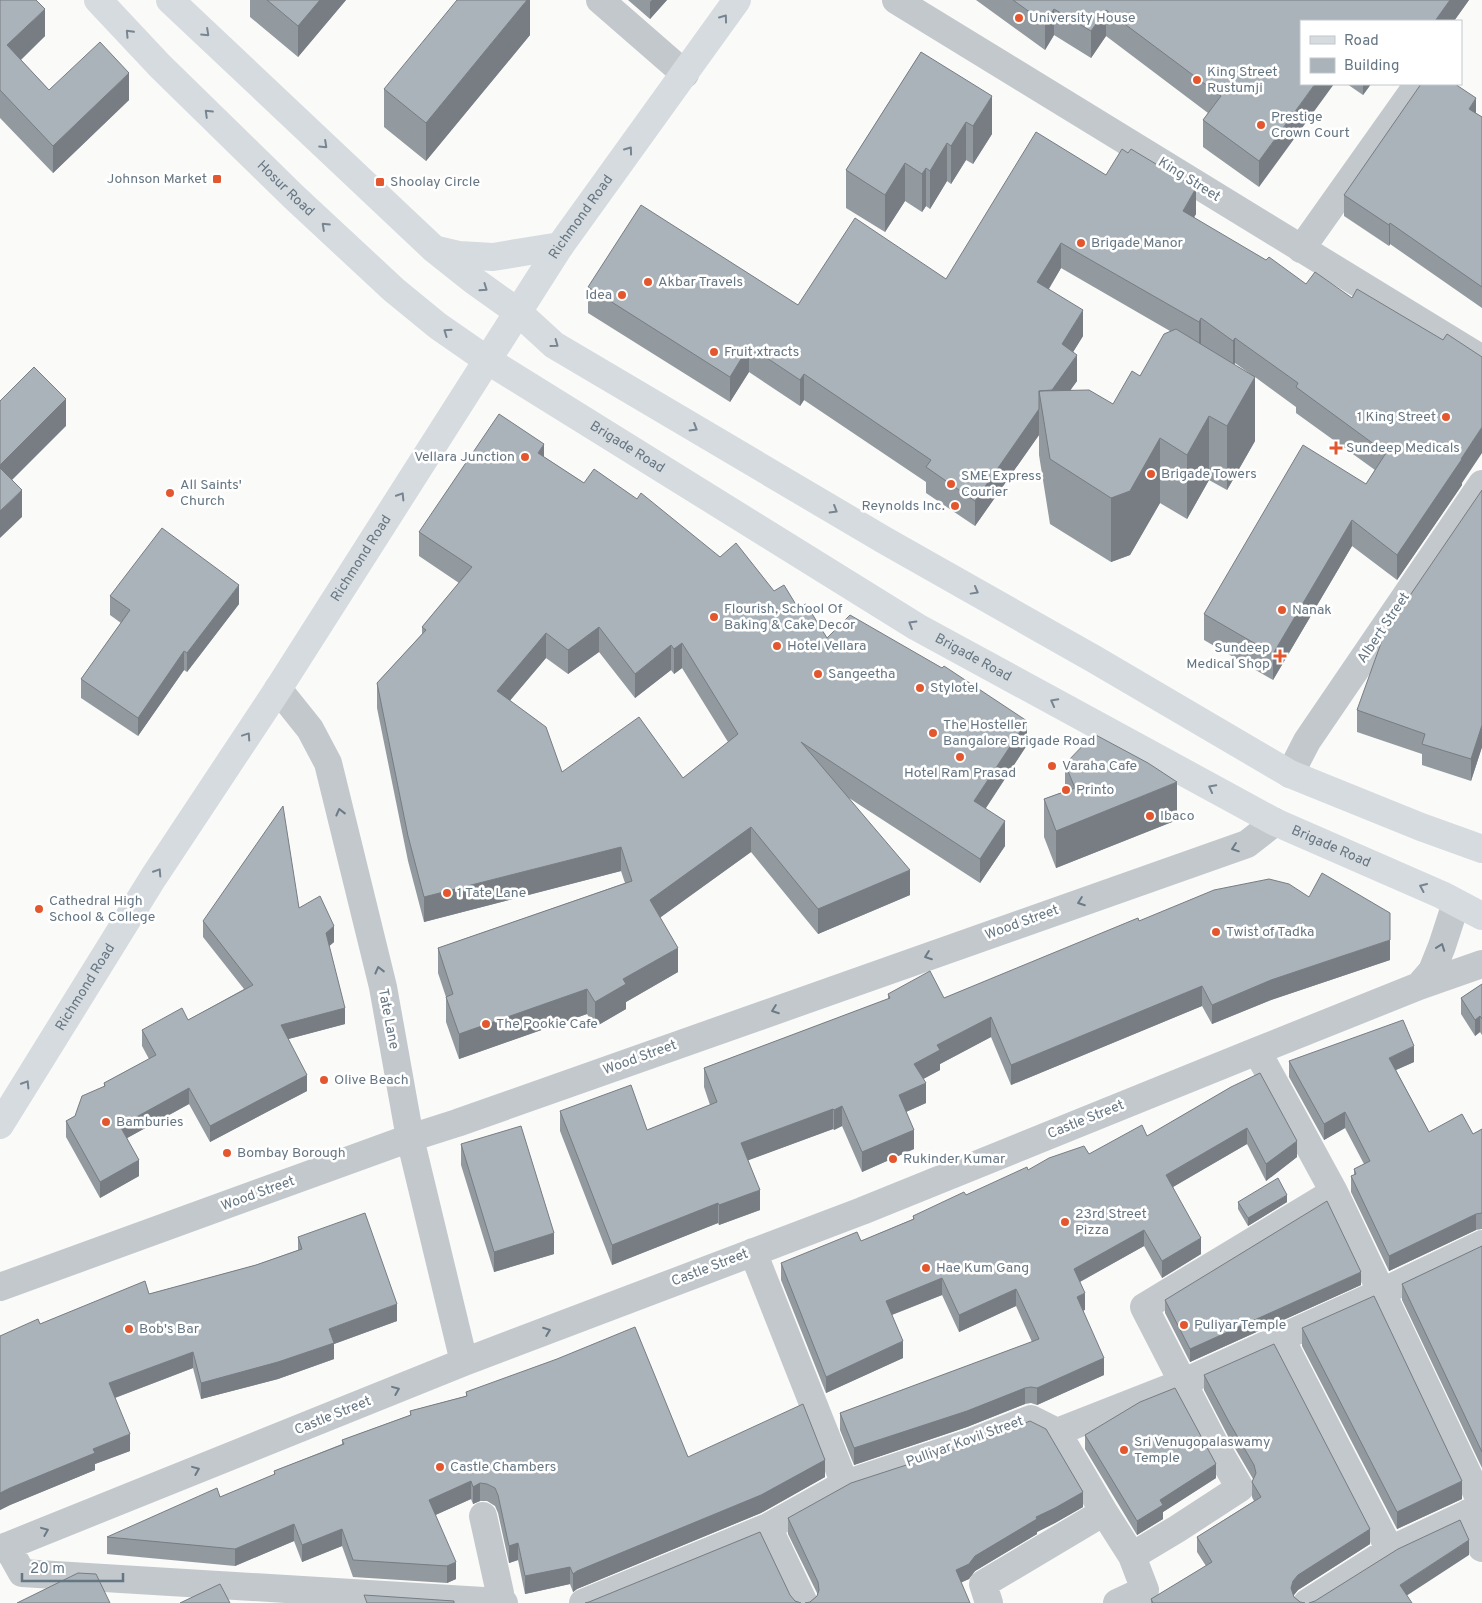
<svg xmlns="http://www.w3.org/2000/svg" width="1482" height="1603" font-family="Overpass,sans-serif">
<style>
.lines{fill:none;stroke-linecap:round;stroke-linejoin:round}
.minor{stroke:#c3c8cc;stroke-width:28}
.major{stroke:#d6dbdf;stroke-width:28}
.wall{fill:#929a9f;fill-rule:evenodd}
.shaded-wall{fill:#777d82}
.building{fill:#aab3b9;stroke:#777d82;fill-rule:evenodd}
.oneway{stroke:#768591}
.oneway2{stroke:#6a7a87}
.poi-dot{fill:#e4572e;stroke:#fff;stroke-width:2}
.labels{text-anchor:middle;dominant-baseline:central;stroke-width:5;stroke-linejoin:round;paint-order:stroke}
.poi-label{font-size:14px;fill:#657683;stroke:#fff;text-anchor:start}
.street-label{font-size:14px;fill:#657683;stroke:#fff}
</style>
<rect width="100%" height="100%" fill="#fafaf8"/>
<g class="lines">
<!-- minor -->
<path class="minor" d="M600,0L685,74
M896,0L1482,359
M1301,249L1418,84
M278,689L310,729L328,763L383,987L410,1138L464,1362
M1290,774L1307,741L1482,484
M1419,986L1432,971L1442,946L1456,903
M1257,1051L1334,1192L1482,1504
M753,1252L845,1484
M0,1287L410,1138L457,1123L1247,844L1275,822
M1281,1339L1390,1550
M1057,1432L1104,1512L1132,1556L1145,1590L1117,1603
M1468,1513L1482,1548
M483,1516L500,1593V1602L504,1603
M768,1527L804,1603
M7,1546L22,1573L500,1602V1603
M0,1549L464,1362L862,1211L1257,1051L1419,986L1482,964
M1132,1556L1177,1529L1240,1488L1215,1445L1144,1307L1334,1192
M583,1603L768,1527L845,1484L972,1442L1031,1419L1057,1432L1182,1383L1382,1292L1482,1244
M989,1603L983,1584L1104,1512
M1307,1603L1390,1550L1482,1507"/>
<!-- major -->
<g class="major">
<path id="s1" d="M98,0L160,66L294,197L394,290L438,326L487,360L917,627L1275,822L1442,895L1482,916"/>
<path d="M170,0L434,249L473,280L518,312L554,345L884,540L1094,659L1290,774L1421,827L1482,849"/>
<path d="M438,250L459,255L493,257L560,246"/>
<path id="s2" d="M0,1125L153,878L278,689L560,246L737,0"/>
</g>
</g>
<!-- wall -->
<path class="wall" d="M0,0L45,36L21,60L49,90L129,100L53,173L0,118Z
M250,0H346L298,57L250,17Z
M530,0V35L426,161L384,127V89Z
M628,0H667L650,19Z
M976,0H1469L1454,21H1301L1259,187L1203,147V120L1208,113L1106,36L1091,58L1054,35L1045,50Z
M921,52L992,134L973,164L966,160L951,184L947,181L930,209L926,206L922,212L905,201L885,232L846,208V170Z
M1347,84H1371L1363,95Z
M1476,113L1482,117V308L1390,244L1389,246L1344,216V195Z
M1106,175L1196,214L1194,217L1462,483V485L1397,580L1352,546L1273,680L1204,640V614L1366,484L1375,470L1296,413V407L1255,377V441L1227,490L1209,480L1187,519L1160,503L1130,555L1111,562L1050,524L1039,455V435L975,526L926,493V482L804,400L800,406L749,372L730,402L588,313V287L798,305L946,279ZM1061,268L1170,331L1140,376L1113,404L1070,390L1077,381L1073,352L1083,336L1049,289ZM1235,363L1253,376L1234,365Z
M544,457L584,483L720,557L774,591L798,608L827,638L1027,745L986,808L1005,846L980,883L849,798L910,895L818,934L751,852L660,917L678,972L626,1002V1009L595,1027L587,1014L459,1059L446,1022V997L438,973V948L625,883L621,871L424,922L408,861L377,708V683L422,634V627L459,583L419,556V532ZM599,652L635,698L671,670L674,674L682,668L728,742L683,778L562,772L510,700L546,658L568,674Z
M1482,490V747L1471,781L1422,765V754L1357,732V710Z
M110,596L239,604L187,672L184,670L138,736L81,698V679L121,623L110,615Z
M1065,764L1177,820L1056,868L1044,837V799L1065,791Z
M299,908L334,942L329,946L345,1024L288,1039L307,1091L210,1142L189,1104L127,1138L139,1176L100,1198L66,1137V1121L75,1116L104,1086V1083L149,1059L142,1046V1030L188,1020L244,989L203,937V921Z
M1139,921L1390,960L1271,1000L1212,1024L1202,1006L1011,1085L991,1037L940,1064V1070L923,1079L926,1103L906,1112L914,1149L862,1172L842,1126L834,1130L833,1129L748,1160L760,1210L719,1225L718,1223L612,1265L560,1131V1111L647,1130L710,1105L704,1087V1068L888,999V994L944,998Z
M1482,984V1035L1480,1032L1475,1036L1461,1014V998Z
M1289,1061L1414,1062L1396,1070L1429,1132L1473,1134L1482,1129V1229L1476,1230L1389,1271L1351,1192V1176L1354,1175V1169L1364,1164L1345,1128L1324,1140L1289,1077Z
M1231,1087L1297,1157L1266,1181L1247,1144L1173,1187L1201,1254L1162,1278L1144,1246L1080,1282L1085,1310H1083L1104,1375L1037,1405L1031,1403L1025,1404L967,1427L854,1465L840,1430V1413L1032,1342L1016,1306L959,1332L942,1295L892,1315L903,1358L826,1393L781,1280V1263L861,1241L913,1219V1216L1028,1170L1089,1154L1147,1136Z
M461,1144L554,1254L494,1272L461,1165Z
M1238,1202H1287L1248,1226L1238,1209Z
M298,1237L397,1321L334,1344V1359L278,1379L201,1399L193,1368L115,1398L130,1451L95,1464V1470L10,1505L0,1510V1336L40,1324L149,1294L256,1265L298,1250Z
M1482,1246V1468L1402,1300V1284Z
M1361,1285L1190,1362L1165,1313V1300Z
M1302,1328L1462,1499L1397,1529L1302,1346Z
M1204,1375L1370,1544L1298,1590L1294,1595V1597L1300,1602L1305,1603H1151V1599L1206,1566L1197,1552V1537L1254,1501L1252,1497V1482L1253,1479L1229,1438L1204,1390Z
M466,1392L688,1457L825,1477L761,1513L577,1589L573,1592L570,1584L525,1594L518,1560L509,1563L498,1513L495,1506L487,1501H480L473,1504L471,1499L435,1515L456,1579L447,1583L353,1577L342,1546L302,1562L294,1541L235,1566L107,1554V1537L220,1497L274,1475V1471L342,1444V1440L410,1415V1411L466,1396Z
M1085,1435L1216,1478L1163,1512V1519L1137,1535L1085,1449Z
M1083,1507L1055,1523L1037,1532V1534L975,1571L969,1579L961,1582L810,1602L818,1595L788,1534V1518Z"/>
<!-- shaded-wall -->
<path class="shaded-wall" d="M320,0H346L298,57V26Z
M527,0H530V35L426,161V123Z
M652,0H667L650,19V2Z
M1450,0H1469L1454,21H1435Z
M45,9V36L7,73V45Z
M1054,9V35L1045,50V23Z
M1106,10V36L1091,58V31Z
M129,73V100L53,173V146Z
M1315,84H1334L1259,187V161Z
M1363,84H1371L1363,95Z
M992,96V134L973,164V126Z
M1476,98V119L1469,109Z
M966,122V160L951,184V146Z
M947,143V181L930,209V171Z
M905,163V201L885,232V195Z
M926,168V206L922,212V174Z
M1196,188V214L1183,236V211Z
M1390,223V244L1389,246V225Z
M1061,243V268L1037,308V282Z
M1083,310V336L1062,370V344Z
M1201,318V344L1199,348V322Z
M1235,338V363L1233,367V341Z
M749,346V372L730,402V377Z
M1077,355V381L1045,426L1041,405Z
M804,374V400L800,406V380Z
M1255,377V441L1227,490V426Z
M66,399V426L0,492V465Z
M1039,409V435L975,526V501Z
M1209,416V480L1187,519V455Z
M1482,427V453L1462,483V485L1397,580V555Z
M1160,438V503L1130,555L1111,562V498Z
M544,444V468L538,453Z
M22,490V517L0,538V511Z
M1352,520V546L1273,680V654Z
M239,585V604L187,672V653Z
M599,627V652L568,674V650Z
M546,633V658L497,716V691Z
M682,643V668L674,674V649Z
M671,645V670L635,698V674Z
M184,651V670L138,736V718Z
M1027,721V745L974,826V801Z
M1482,725V747L1471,781V759Z
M1177,782V820L1056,868V831Z
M1005,821V846L980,883V859Z
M751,827V852L650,925V900Z
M621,847V871L424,922V897Z
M910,870V895L818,934V909Z
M334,926V942L326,949V933Z
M1390,940V960L1271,1000L1212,1024V1005L1271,980Z
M678,948V972L626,1002V1009L595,1027V1002L623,979Z
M1202,986V1006L1011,1085V1065Z
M587,989V1014L459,1059V1034Z
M345,1008V1024L281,1041V1025Z
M1480,1016V1032L1475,1036V1020Z
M991,1017V1037L940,1064V1070L914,1084V1064L937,1045Z
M1414,1046V1062L1389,1073V1058Z
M307,1075V1091L210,1142V1126Z
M926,1083V1103L899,1115V1095Z
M189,1088V1104L120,1142V1126Z
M842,1106V1126L834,1130V1110Z
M833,1109V1129L741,1163V1143Z
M1345,1112V1128L1324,1140V1124Z
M1247,1128V1144L1166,1191V1175Z
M914,1130V1149L862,1172V1152Z
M1297,1141V1157L1266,1181V1164Z
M139,1160V1176L100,1198V1182Z
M760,1190V1210L719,1225V1205Z
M1287,1195V1202L1248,1226V1218Z
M718,1203V1223L612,1265V1245Z
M1476,1214V1230L1389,1271V1256Z
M1144,1230V1246L1074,1285V1269Z
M554,1233V1254L494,1272V1252Z
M1201,1238V1254L1162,1278V1261Z
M1361,1272V1285L1190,1362V1349Z
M942,1278V1295L886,1317V1301Z
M1016,1289V1306L959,1332V1315Z
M1085,1293V1310L1077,1313V1297Z
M397,1304V1321L334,1344V1359L278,1379L201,1399V1383L329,1329Z
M903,1341V1358L826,1393V1377Z
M193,1352V1368L109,1400V1383Z
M1104,1358V1375L1037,1405V1388Z
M1025,1388V1404L967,1427L854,1465V1448Z
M130,1434V1451L95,1464V1470L10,1505L0,1510V1493L93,1449Z
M825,1460V1477L761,1513L577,1589L573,1592V1574L577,1571Z
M1216,1464V1478L1163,1512V1519L1137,1535V1521L1160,1500Z
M471,1481V1499L429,1518V1500Z
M1462,1481V1499L1397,1529V1512Z
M480,1483V1501L473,1504V1487Z
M1083,1492V1507L1055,1523L1037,1532V1534L975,1571L969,1579L956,1585V1570L975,1556L1036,1517Z
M294,1524V1541L235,1566V1549Z
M342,1529V1546L302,1562V1545Z
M1370,1529V1544L1298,1590L1293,1596L1291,1588L1293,1581L1298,1575Z
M1469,1540V1555L1400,1600V1585Z
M518,1543V1560L509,1563V1546Z
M456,1562V1579L447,1583V1566Z
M570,1567V1584L525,1594V1576Z"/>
<!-- building -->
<path class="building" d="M0,0H36L45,9L7,45L49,90L100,42L129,73L53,146L0,90Z
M267,0H320L298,26Z
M457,0H527L426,123L384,89Z
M1013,0H1450L1435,21H1301V84H1315L1259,161L1203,120L1221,96L1106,10L1091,31L1054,9L1045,23Z
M921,52L992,96L973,126L966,122L951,146L947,143L930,171L926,168L922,174L905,163L885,195L846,170Z
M1421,84H1455L1476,98L1469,109L1482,117V287L1390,223L1389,225L1344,195Z
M1036,132L1106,175L1122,149L1128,153L1131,149L1196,188L1183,211L1266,260L1269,257L1306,284L1315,272L1352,298L1357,289L1443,340L1447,334L1482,357V427L1461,459H1462L1397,555L1352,520L1273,654L1204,614L1303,445L1366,484L1386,453L1296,387L1298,383L1235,338L1233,341L1201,318L1199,322L1061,243L1037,282L1083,310L1062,344L1077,355L1052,390L1039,391V409L975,501L926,467L931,460L804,374L800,380L749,346L730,377L588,287L641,205L798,305L855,218L946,279Z
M1176,329L1255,377L1227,426L1209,416L1187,455L1160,438L1130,491L1111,498L1050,459L1039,391L1089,390L1113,404L1132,371L1140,376L1164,334Z
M34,367L66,399L0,465V401Z
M499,414L544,444L538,453L584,483L594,469L637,499L641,493L720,557L736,543L774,591L784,585L798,608L806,604L827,638L850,615L942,668L944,666L1027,721L974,801L1005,821L980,859L801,742L910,870L818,909L751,827L650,900L678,948L623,979L626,984L595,1002L587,989L459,1034L446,997L453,994L438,948L632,881L621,847L424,897L408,836L377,683L426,630L422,627L472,567L419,532ZM599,627L635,674L671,645L674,649L682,643L738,734L683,778L639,717L562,772L546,727L497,691L546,633L568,650Z
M0,468L22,490L0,511Z
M1482,490V725L1471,759L1422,744L1425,734L1357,710L1385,632Z
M162,528L239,585L187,653L184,651L138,718L81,679L130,610L110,596Z
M1094,734L1148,763L1177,782L1056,831L1044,799L1075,788L1065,764Z
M283,806L299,908L320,896L334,926L326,933L345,1008L281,1025L307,1075L210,1126L189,1088L120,1126L139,1160L100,1182L66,1121L75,1116L82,1096L105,1086L104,1083L156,1055L142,1030L182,1008L188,1020L253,985L203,921Z
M1322,873L1390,913V940L1271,980L1212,1005L1202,986L1011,1065L991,1017L937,1045L940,1050L914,1064L926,1083L899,1095L914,1130L862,1152L842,1106L834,1110L833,1109L741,1143L760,1190L719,1205L718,1203L612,1245L560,1111L631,1085L647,1130L717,1102L704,1068L890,998L888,994L930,971L944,998L1138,918L1139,921L1214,890L1269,879L1289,884L1309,897Z
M1482,984V1019L1480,1016L1475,1020L1461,998Z
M1403,1020L1414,1046L1389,1058L1429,1132L1462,1114L1473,1134L1482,1129V1213L1476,1214L1389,1256L1351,1176L1356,1174L1354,1169L1370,1161L1345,1112L1324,1124L1289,1061Z
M1260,1073L1297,1141L1266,1164L1247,1128L1166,1175L1201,1238L1162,1261L1144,1230L1074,1269L1085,1293L1077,1297L1104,1358L1037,1388L1031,1387L1025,1388L967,1411L854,1448L840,1413L1039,1339L1016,1289L959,1315L942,1278L886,1301L903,1341L826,1377L781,1263L857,1232L861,1241L914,1219L913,1216L964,1192L966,1195L1027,1167L1028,1170L1049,1158L1084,1146L1089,1154L1142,1125L1147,1136L1231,1087Z
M521,1126L554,1233L494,1252L461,1144Z
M1278,1178L1287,1195L1248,1218L1238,1202Z
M1327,1201L1361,1272L1190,1349L1165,1300Z
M365,1213L397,1304L329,1329L334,1343L278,1362L201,1383L193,1352L109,1383L130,1434L93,1449L95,1453L10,1488L0,1493V1336L38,1319L40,1324L145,1281L149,1294L256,1265L302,1249L298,1237Z
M1482,1246V1452L1402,1284Z
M1374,1296L1462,1481L1397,1512L1302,1328Z
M635,1327L688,1457L803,1404L825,1460L761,1495L577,1571L573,1574L570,1567L525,1576L518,1543L509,1546L498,1495L495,1488L487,1484L480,1483L473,1487L471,1481L429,1500L456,1562L447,1566L353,1560L342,1529L302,1545L294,1524L235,1549L107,1537L217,1488L220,1497L275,1474L274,1471L344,1444L342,1440L411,1415L410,1411L467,1396L466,1392L557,1359Z
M1274,1344L1370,1529L1298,1575L1293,1581L1291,1588L1294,1597L1300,1602L1305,1603H1153L1151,1599L1212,1562L1197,1537L1261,1497L1252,1482L1256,1473L1254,1465L1229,1422L1204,1375Z
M1175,1388L1216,1464L1160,1500L1163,1505L1137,1521L1085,1435L1140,1402Z
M1030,1421L1046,1429L1083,1492L1055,1508L1036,1517L1037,1519L975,1556L969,1564L956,1570L970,1603H805L810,1602L817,1596L819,1590L818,1582L788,1518L851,1483L977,1442Z
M1460,1520L1469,1540L1400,1585L1412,1603H1309L1315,1601L1398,1549Z
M760,1532L790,1595L795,1601L801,1603H585L589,1602Z
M78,1573L96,1574L110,1603H17Z
M220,1584L230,1603H180Z
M364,1595L454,1601V1603H367Z"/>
<!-- one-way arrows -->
<defs><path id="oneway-chevron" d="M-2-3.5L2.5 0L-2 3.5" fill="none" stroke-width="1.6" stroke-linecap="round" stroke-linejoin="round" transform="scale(1.25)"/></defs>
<g class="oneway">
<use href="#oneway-chevron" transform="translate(724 18) rotate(-54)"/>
<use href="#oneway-chevron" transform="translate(129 33) rotate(-133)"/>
<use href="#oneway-chevron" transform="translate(206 33) rotate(43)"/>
<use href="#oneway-chevron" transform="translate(208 113) rotate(-136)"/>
<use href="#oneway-chevron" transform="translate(324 145) rotate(43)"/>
<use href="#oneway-chevron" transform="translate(629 150) rotate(-54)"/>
<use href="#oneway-chevron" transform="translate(325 226) rotate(-137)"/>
<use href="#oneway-chevron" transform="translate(484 288) rotate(35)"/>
<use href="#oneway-chevron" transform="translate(447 332) rotate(-145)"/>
<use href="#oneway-chevron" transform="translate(555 344) rotate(36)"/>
<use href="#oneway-chevron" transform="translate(694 428) rotate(31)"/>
<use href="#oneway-chevron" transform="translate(401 496) rotate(-58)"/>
<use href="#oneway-chevron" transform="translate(834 510) rotate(31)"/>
<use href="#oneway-chevron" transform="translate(975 591) rotate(29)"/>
<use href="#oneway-chevron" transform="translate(912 624) rotate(-149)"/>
<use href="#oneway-chevron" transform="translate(1054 702) rotate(-152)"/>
<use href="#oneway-chevron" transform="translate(247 736) rotate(-56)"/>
<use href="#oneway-chevron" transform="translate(1212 788) rotate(-152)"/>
<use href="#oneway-chevron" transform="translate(158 872) rotate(-57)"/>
<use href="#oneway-chevron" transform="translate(1423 887) rotate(-156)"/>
<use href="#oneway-chevron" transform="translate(26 1084) rotate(-58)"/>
</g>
<g class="oneway2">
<use href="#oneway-chevron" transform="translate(340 812) rotate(-104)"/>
<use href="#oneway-chevron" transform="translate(1235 848) rotate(161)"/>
<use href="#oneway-chevron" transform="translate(1081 902) rotate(160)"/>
<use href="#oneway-chevron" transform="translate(1441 947) rotate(-70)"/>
<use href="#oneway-chevron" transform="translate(928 956) rotate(160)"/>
<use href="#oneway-chevron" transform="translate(379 970) rotate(-104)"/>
<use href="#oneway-chevron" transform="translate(775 1010) rotate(160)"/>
<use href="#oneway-chevron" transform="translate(547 1331) rotate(-21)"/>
<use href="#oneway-chevron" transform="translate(396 1390) rotate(-22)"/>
<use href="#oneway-chevron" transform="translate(196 1470) rotate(-22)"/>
<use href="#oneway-chevron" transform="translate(45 1531) rotate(-22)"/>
</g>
<!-- markers -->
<g class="poi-dot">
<circle cx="1019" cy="18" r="5"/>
<circle cx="1197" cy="80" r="5"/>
<circle cx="1261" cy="125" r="5"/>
<rect x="212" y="174" width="10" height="10" rx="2.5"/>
<rect x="375" y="177" width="10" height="10" rx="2.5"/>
<circle cx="1081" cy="243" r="5"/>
<circle cx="648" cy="282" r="5"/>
<circle cx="622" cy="295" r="5"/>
<circle cx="714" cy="352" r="5"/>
<circle cx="1446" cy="417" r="5"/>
<path d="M1333.5 440.5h5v5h5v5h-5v5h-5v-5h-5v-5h5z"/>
<circle cx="525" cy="457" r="5"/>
<circle cx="1151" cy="474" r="5"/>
<circle cx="951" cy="484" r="5"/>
<circle cx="170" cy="493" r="5"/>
<circle cx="955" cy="506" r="5"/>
<circle cx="1282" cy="610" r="5"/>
<circle cx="714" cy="617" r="5"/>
<circle cx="777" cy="646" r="5"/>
<path d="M1277.5 648.5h5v5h5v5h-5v5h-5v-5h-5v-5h5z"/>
<circle cx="818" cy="674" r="5"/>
<circle cx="920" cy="688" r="5"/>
<circle cx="933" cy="733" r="5"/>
<circle cx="960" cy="757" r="5"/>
<circle cx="1052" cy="766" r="5"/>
<circle cx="1066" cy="790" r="5"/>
<circle cx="1150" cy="816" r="5"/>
<circle cx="447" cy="893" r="5"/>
<circle cx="39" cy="909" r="5"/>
<circle cx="1216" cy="932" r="5"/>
<circle cx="486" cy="1024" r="5"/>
<circle cx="324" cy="1080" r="5"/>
<circle cx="106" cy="1122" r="5"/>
<circle cx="227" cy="1153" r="5"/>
<circle cx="893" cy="1159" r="5"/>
<circle cx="1065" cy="1222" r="5"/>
<circle cx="926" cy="1268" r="5"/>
<circle cx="1184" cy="1325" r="5"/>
<circle cx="129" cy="1329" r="5"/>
<circle cx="1124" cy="1450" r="5"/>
<circle cx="440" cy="1467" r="5"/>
</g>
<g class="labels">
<!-- poi labels -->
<g class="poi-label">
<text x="1029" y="18">University House</text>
<text x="1207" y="72">King Street<tspan x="1207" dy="16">Rustumji</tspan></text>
<text x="1271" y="117">Prestige<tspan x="1271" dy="16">Crown Court</tspan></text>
<text x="207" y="179" text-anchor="end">Johnson Market</text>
<text x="390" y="182">Shoolay Circle</text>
<text x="1091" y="243">Brigade Manor</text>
<text x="658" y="282">Akbar Travels</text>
<text x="612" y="295" text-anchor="end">Idea</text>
<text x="724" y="352">Fruit xtracts</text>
<text x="1436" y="417" text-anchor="end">1 King Street</text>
<text x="1346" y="448">Sundeep Medicals</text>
<text x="515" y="457" text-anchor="end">Vellara Junction</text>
<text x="1161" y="474">Brigade Towers</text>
<text x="961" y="476">SME Express<tspan x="961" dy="16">Courier</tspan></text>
<text x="180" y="485">All Saints'<tspan x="180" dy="16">Church</tspan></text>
<text x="945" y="506" text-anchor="end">Reynolds Inc.</text>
<text x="724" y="609">Flourish, School Of<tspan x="724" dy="16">Baking &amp; Cake Decor</tspan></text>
<text x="1292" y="610">Nanak</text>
<text x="787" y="646">Hotel Vellara</text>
<text x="1270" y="648" text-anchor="end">Sundeep<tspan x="1270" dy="16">Medical Shop</tspan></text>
<text x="828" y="674">Sangeetha</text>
<text x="930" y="688">Stylotel</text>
<text x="943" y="725">The Hosteller<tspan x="943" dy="16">Bangalore Brigade Road</tspan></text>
<text x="1062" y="766">Varaha Cafe</text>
<text x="960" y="773" text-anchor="middle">Hotel Ram Prasad</text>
<text x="1076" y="790">Printo</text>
<text x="1160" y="816">Ibaco</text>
<text x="457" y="893">1 Tate Lane</text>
<text x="49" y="901">Cathedral High<tspan x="49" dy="16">School &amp; College</tspan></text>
<text x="1226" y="932">Twist of Tadka</text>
<text x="496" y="1024">The Pookie Cafe</text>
<text x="334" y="1080">Olive Beach</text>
<text x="116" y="1122">Bamburies</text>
<text x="237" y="1153">Bombay Borough</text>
<text x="903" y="1159">Rukinder Kumar</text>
<text x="1075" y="1214">23rd Street<tspan x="1075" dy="16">Pizza</tspan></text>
<text x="936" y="1268">Hae Kum Gang</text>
<text x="1194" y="1325">Puliyar Temple</text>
<text x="139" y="1329">Bob's Bar</text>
<text x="1134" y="1442">Sri Venugopalaswamy<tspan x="1134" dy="16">Temple</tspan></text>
<text x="450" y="1467">Castle Chambers</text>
</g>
<!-- street labels -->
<g class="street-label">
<text transform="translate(1189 180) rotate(32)">King Street</text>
<text stroke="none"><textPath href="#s1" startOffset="266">Hosur Road</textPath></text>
<text stroke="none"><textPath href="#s2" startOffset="1078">Richmond Road</textPath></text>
<text stroke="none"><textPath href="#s1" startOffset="696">Brigade Road</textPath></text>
<text stroke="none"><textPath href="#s2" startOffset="672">Richmond Road</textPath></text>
<text transform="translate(1384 628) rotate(-56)">Albert Street</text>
<text stroke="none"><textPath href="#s1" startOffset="1101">Brigade Road</textPath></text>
<text stroke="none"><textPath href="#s1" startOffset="1506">Brigade Road</textPath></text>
<text transform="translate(1022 923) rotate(-20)">Wood Street</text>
<text stroke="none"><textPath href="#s2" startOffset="162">Richmond Road</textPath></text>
<text transform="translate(388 1019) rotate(79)">Tate Lane</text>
<text transform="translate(640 1058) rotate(-20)">Wood Street</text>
<text transform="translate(1086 1120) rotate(-22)">Castle Street</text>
<text transform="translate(258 1194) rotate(-20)">Wood Street</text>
<text transform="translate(710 1268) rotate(-21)">Castle Street</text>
<text transform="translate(333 1416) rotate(-22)">Castle Street</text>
<text transform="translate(965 1442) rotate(-20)">Pulliyar Kovil Street</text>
</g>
</g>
<!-- legend -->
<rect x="1300" y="20" width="162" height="65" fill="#ffffff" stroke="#c1c8cd"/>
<rect x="1310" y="36" width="25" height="8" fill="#d6dbdf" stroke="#c1c8cd"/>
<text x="1344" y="45" font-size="15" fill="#657683">Road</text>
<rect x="1310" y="58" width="25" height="15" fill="#aab3b9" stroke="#c1c8cd"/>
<text x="1344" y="70" font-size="15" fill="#657683">Building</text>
<!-- scale -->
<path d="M22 1573v8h101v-8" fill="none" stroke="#657683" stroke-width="2.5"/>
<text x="30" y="1573" font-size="15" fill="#657683" stroke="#ffffff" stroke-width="4" paint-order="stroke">20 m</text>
</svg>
